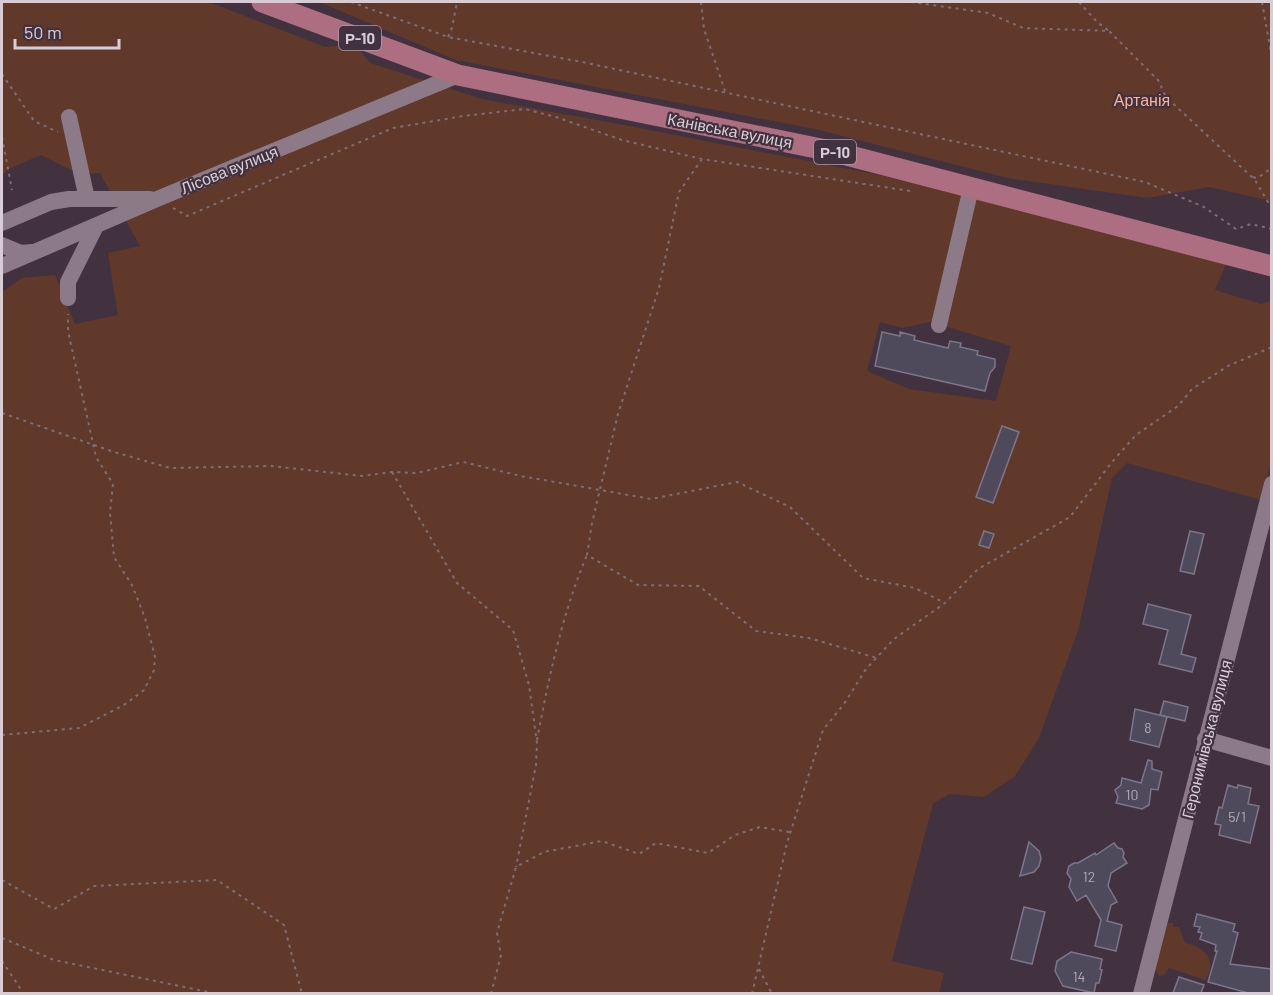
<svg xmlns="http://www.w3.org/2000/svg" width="1273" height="995" font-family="Barlow,sans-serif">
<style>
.green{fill:#60392a}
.building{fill:#4f495c;stroke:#7c768b;stroke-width:1.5}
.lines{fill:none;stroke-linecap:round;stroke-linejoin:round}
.path{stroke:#7c6e79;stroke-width:2;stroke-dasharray:3 4.5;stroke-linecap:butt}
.minor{stroke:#8d7a89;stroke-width:16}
.major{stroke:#ac6e80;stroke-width:21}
.labels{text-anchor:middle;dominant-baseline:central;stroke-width:4.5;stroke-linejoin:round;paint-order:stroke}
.number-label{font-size:14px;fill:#b6acb8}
.shield{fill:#42323f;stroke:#ab9ea9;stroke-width:1.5}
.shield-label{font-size:15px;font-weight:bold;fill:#d8cdd6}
.park-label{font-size:16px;fill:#fcb398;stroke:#42323f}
.street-label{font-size:16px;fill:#d8cdd6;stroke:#42323f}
</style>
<rect width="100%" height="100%" fill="#42323f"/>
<!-- green -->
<path class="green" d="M2,2H209L325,47L347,45L360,50L370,63L482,99L624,125L965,192L935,321L902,328L880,322L867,371L909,389L996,401L1011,346L944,326L974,195L1227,262L1215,290L1261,304L1271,301L1272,457L1262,500L1127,463L1112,478L1078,631L1038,740L1015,776L984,797L950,794L933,803L892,961L944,973L939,993H2V292L22,278L55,275L75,324L118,315L108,253L140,246L100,173L79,174L41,155L9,169L2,175Z
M319,2H1271V201L1209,187L1147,198L1008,178L815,129L456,60Z
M1168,923H1173V927H1179L1185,943C1205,947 1218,960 1205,980L1169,968L1164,975L1159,976L1155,969L1166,925Z"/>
<!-- building -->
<path class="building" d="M882,332L900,336V332L915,336L914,340L948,348L950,341L961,343L960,347L978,351L977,355L995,359V367L990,373L985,391L875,366Z
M1002,426L1019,432L993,503L976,497Z
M984,531L994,534L989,548L979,545Z
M1190,531L1204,534L1194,574L1180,571Z
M1148,604L1191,615L1181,654L1196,658L1192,672L1159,664L1168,630L1143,624Z
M1164,701L1188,707L1185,721L1160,715Z
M1135,709L1167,717L1159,747L1130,740Z
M1148,760L1152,761V769L1162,772L1158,790L1151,789L1149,805L1142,809L1116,803L1118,797L1115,790L1121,785L1122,778L1141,783Z
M1228,785L1237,788L1238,785L1251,788L1248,804L1259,806L1250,843L1219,835L1221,825L1215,824L1219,807L1222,808Z
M1029,842L1039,851L1041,858L1039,866L1034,872L1020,876Z
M1114,843L1118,848L1122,849L1124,853L1123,857L1127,863L1111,873L1108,886L1117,902L1111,905L1107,921L1122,925L1116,951L1095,946L1101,920L1086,895L1077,901L1069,887L1071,879L1067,873L1069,866L1074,863H1078L1095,853L1096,855Z
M1024,907L1045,912L1032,964L1011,959Z
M1197,914L1235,924L1233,931L1238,933L1230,964L1272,969V993H1248L1208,982L1217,951H1215L1216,945L1200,939L1202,933L1198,932L1200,927L1194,926Z
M1071,952L1102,959L1100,969L1102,970L1099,983H1096L1094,993L1063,986L1055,971L1057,961Z
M1179,977L1204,985L1201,993H1173Z"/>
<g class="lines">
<!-- path -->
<path class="path" d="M351,2L448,37L582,62L1145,182L1204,207L1236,229L1251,224L1272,229
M701,2L704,29L725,91
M911,2L988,13L1023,28L1109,31L1158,80L1166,97L1255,180L1272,209
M1079,2L1097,22L1109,31
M1262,2L1272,59
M448,37L452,28L457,2
M2,74L34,121L58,132
M2,137L12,190
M702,159L679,192L659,288L618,414L592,523L587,555L638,585L699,586L756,631L809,638L877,658
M1253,177L1256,178L1264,174L1272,167
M173,208L187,216L393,128L463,116L525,109L556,117L622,140L702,159L910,191
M2,413L114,452L170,468L271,466L362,476L392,472L417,473L463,462L521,476L651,499L737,482L790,507L863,578L915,588L945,603
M392,472L457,583L513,630L529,685L537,743L536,765L516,867
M2,735L79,728L124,705L144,690L154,670L155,657L145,618L132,585L114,557L110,513L113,484L96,457L68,331V314
M537,740C549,677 562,614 587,555
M2,880L54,909L94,886L217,880L284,925L302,994
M2,938L54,960L218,994
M2,961L24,994
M759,969L772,994
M491,994L501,955L497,933L516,867L544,852L602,841L639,854L656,843L708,853L735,835L760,827L790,832
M752,994L787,843L823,730L844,704L866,669L894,639L945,603L978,569L1070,517L1112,462L1136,435L1178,406L1192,389L1228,366L1272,347"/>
<!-- minor -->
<path class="minor" d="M69,117L87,199
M2,223L51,202L69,199H150
M2,245L21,253L32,252
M2,266L157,199L458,75
M68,298V282L96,226
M939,325L971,188
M1205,739L1272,758
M1141,994L1272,484"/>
<!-- major -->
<path class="major" d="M262,2L458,75L831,151L1272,266"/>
</g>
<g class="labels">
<!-- number labels -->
<g class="number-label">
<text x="1148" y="727">8</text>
<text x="1132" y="794">10</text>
<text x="1237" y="816">5/1</text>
<text x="1089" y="876">12</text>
<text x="1079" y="976">14</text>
</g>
<!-- shield labels -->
<g class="shield">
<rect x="339" y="26" width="42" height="24" rx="4.5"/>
<rect x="814" y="140" width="42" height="24" rx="4.5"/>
</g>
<g class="shield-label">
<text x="360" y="38">Р-10</text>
<text x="835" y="152">Р-10</text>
</g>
<!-- park labels -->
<g class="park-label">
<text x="1142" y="99">Артанія</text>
</g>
<!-- street labels -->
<g class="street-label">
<text transform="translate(730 130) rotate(11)">Канівська вулиця</text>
<text transform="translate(229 169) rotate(-22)">Лісова вулиця</text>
<text transform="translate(1206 739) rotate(-76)">Геронимівська вулиця</text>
</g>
</g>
<!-- border -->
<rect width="1273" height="995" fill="none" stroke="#d8cdd6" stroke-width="6"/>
<!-- scale -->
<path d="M15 39v9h104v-9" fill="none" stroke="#d8cdd6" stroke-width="3"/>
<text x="24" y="39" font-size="18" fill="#d8cdd6" stroke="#42323f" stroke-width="4.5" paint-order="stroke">50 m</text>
</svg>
